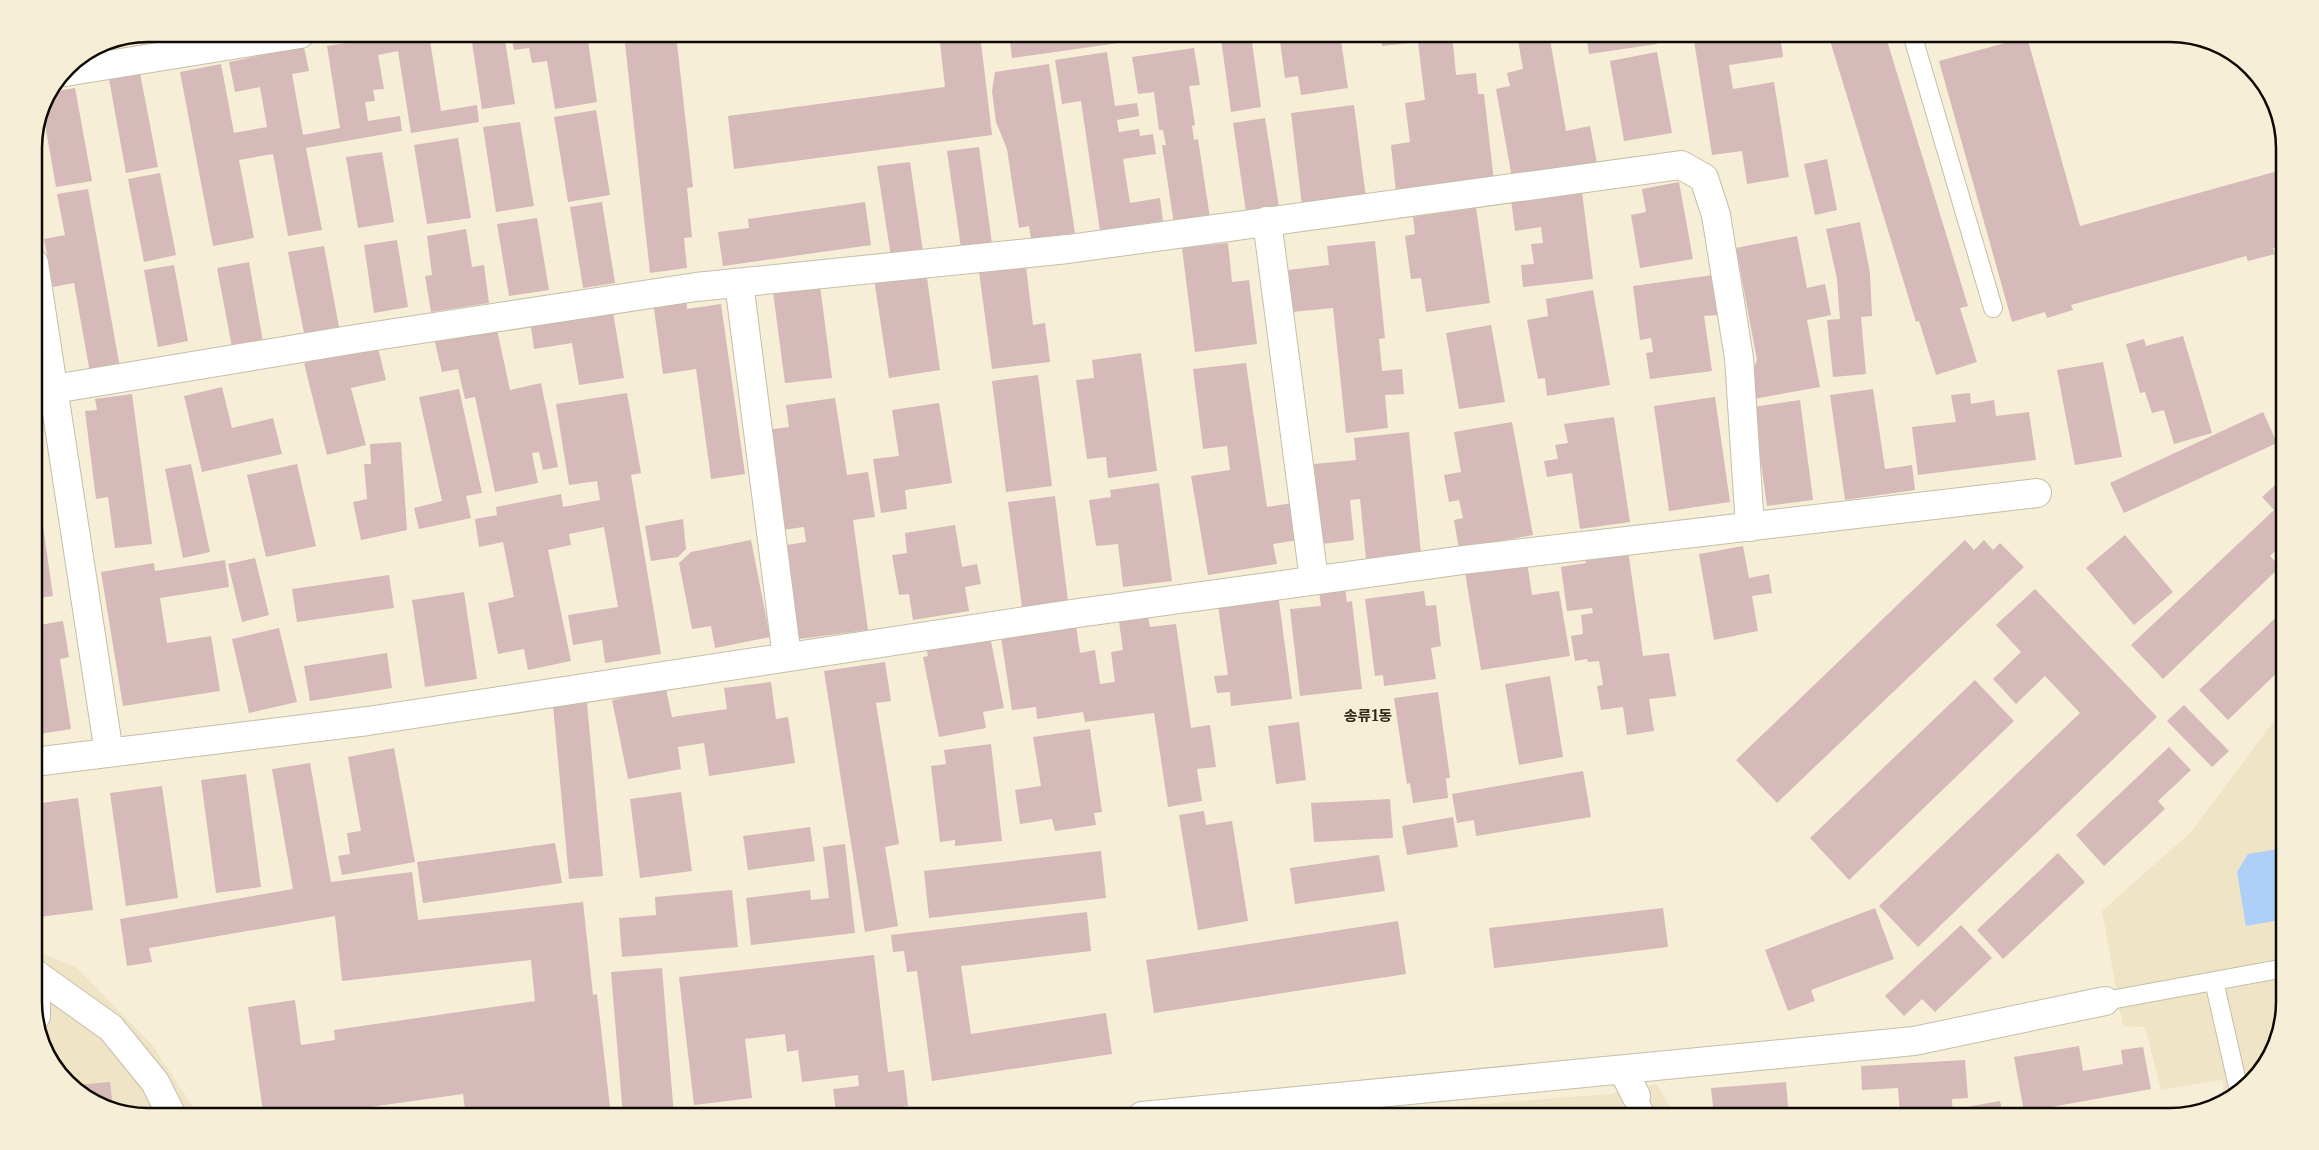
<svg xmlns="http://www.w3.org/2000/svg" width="2319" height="1150" font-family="Merriweather,'Noto Sans KR',serif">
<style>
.built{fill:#efe4c6}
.water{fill:#adcff8}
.building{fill:#d5bab9}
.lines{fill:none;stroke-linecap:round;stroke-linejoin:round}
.lane-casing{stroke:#c5bea8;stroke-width:20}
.street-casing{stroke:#c5bea8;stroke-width:30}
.lane{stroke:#fff;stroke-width:18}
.street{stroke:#fff;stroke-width:28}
.labels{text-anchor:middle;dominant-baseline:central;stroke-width:5;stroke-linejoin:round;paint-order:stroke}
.quarter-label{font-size:15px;font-weight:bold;fill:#2f2917;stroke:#f6eed7}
.rim{fill:none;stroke:#0e0b05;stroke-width:2.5}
</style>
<rect width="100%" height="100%" fill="#f6eed7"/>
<!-- built -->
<path class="built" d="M2285,706V1001L2273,1052L2234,1097L2226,1099L2222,1080L2161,1090L2145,1027L2123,1026L2102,911L2191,832Z
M34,950L77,968L152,1045L199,1116H149L98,1104L53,1065L34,1009Z
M1656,1084L1676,1116H1333L1609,1094Z"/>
<!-- water -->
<path class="water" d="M2285,848V919L2246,926L2237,872L2248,854Z"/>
<!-- building -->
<path class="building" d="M406,34H429L441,111L477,105L479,122L411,133L398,51L378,55L384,89L373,90L375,101L365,102L368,121L400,116L402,131L306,148L322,230L288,236L273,154L239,160L254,238L213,246L180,72L221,64L234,133L267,127L260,87L235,92L229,62L304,47L309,71L292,74L303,135L340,128L327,46Z
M485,34H504L515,104L482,109L471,36Z
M511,34H587L597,102L555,109L547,61L532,63L529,48L514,50Z
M624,34H676L693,187L687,188L692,237L684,238L687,268L650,273Z
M939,34H980L992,135L734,169L728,116L945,87Z
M1009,34H1174L1175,35L1012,58Z
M1279,34H1340L1348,88L1301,95L1298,76L1285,78Z
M1380,34H1452L1456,75L1476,73L1478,94H1484L1494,181L1396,192L1391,145L1410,142L1405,103L1425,100L1418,42L1382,46Z
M1517,34H1549L1566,131L1590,126L1597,163L1512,178L1496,89L1510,86L1507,73L1523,69Z
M1586,34H1655L1657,44L1589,54Z
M1693,34H1725L1726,40L1780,34L1783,57L1729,65L1733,89L1774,82L1789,177L1747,184L1742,151L1712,155Z
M1828,34H1885L1968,306L1960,308L1977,362L1936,375L1919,321L1916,322Z
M1251,35L1261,107L1231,112L1221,39Z
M2027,37L2080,226L2285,169V245L2273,248L2275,254L2248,261L2246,256L2071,305L2073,310L2047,318L2045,312L2012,322L1939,61Z
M1194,48L1200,85L1189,86L1195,125L1192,126L1194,140L1198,139L1210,218L1174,224L1162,145H1166L1163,130H1159L1154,92L1138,94L1132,57Z
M1107,52L1115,106L1137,103L1139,116L1117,120L1119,132L1139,129L1140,136L1153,134L1156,154L1123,159L1130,203L1160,198L1163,221L1100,231L1081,101L1062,104L1055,60Z
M1657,52L1672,133L1624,141L1610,61Z
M1049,64L1075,233L1031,239L1029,226L1019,228L1007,149L996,122L992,91L995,72Z
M140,73L158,167L126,173L109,79Z
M75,88L92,181L56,187L42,107L51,92Z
M1354,105L1366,198L1302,206L1291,113Z
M596,110L610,195L568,202L554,117Z
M1265,118L1279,207L1246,212L1233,123Z
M520,122L534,206L496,212L483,127Z
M458,138L471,218L427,224L414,145Z
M979,147L992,244L961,248L947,151Z
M382,152L394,222L358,228L346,157Z
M1827,159L1837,210L1815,215L1804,164Z
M910,162L923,252L891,257L877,166Z
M160,173L176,255L144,262L128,179Z
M1679,182L1693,259L1640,268L1631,215L1646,212L1642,189Z
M1581,184L1593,279L1523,287L1521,265L1534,264L1531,244L1543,243L1541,227L1515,231L1510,192Z
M88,189L120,368L90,373L74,283L53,287L44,239L65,235L57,194Z
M602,202L615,283L583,288L570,207Z
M865,202L871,245L723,266L718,232L749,228L748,219Z
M1476,208L1490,303L1426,312L1421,278L1411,279L1405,236L1415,234L1413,217Z
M537,218L549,290L509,296L497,224Z
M1860,222L1870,273L1872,316L1861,317L1866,374L1833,377L1827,320L1840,319L1837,279L1826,229Z
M466,229L472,267L484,265L489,303L431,312L425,276L432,275L427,236Z
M1797,236L1807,288L1825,284L1831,315L1807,320L1820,387L1753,399L1751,375L1757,360L1736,248Z
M397,240L408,307L374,313L364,245Z
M1375,241L1385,338L1379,339L1382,371L1402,369L1404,394L1385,395L1388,428L1346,433L1333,308L1292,312L1288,270L1329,265L1327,246Z
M1228,243L1232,282L1249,280L1257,344L1195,352L1182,248Z
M324,246L339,327L304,333L288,252Z
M1025,258L1033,325L1045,323L1050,362L992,369L978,264Z
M249,262L263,342L232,347L217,268Z
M174,265L188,341L158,347L144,270Z
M926,271L940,370L889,378L874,279Z
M1713,275L1719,315L1704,316L1712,371L1650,379L1646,353L1653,352L1651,338L1640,340L1633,286Z
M820,286L832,378L785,383L773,292Z
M1593,290L1610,385L1547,396L1545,378L1538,379L1527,320L1548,316L1546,299Z
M686,298L687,309L721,304L745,474L711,479L696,369L663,374L653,302Z
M612,306L624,378L579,385L572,343L534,349L530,320Z
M496,325L510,390L541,383L558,467L543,470L539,452L532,453L538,483L495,492L475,397L465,399L458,369L442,372L434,338Z
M1491,325L1505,402L1459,409L1446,333Z
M2183,336L2212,433L2174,444L2164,410L2152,413L2145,392L2140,393L2126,344L2144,339L2146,346Z
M377,344L386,380L351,388L366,445L327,455L304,363Z
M1141,353L1157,471L1108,478L1106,457L1087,459L1076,380L1094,378L1092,360Z
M2103,362L2122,457L2075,465L2057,370Z
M1246,363L1267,507L1292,503L1298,540L1273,544L1277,564L1208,575L1191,476L1230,470L1227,446L1203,449L1193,369Z
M1038,375L1052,486L1006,492L992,381Z
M222,387L232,428L273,418L282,454L202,472L184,396Z
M459,389L482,493L466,496L471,518L419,529L414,508L442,501L419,397Z
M1873,389L1885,469L1912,465L1915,490L1845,500L1830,395Z
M627,393L641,473L631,475L661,654L605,663L602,640L573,645L568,615L618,607L604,527L569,534L571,545L548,550L571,661L528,670L524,649L498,654L488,603L514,597L503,542L479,547L475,519L497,515L496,507L561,494L563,507L600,500L597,481L569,485L556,404Z
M1970,393L1971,404L1994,400L1996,416L2029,412L2036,460L1918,475L1912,427L1956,422L1951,395Z
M132,394L152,544L115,548L108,497L96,499L85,411L97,410L95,399Z
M1715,397L1730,502L1669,511L1654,406Z
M835,398L847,475L868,472L875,517L853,520L868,630L799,639L786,545L806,542L804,527L782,530L767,430L789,427L786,405Z
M1800,400L1813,500L1767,506L1753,407Z
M939,403L952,483L905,490L907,509L881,513L873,459L899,456L892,410Z
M2263,412L2277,443L2124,513L2110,483Z
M1614,417L1630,522L1580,529L1572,473L1547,477L1544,461L1558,459L1555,445L1568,443L1564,424Z
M1512,422L1533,535L1459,549L1454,520L1463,518L1459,500L1449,502L1444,475L1461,472L1454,432Z
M1409,432L1421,554L1366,559L1360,499L1350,500L1354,540L1322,544L1314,464L1356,460L1354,438Z
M401,442L407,530L361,540L353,502L367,499L364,464H371L370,444Z
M191,464L210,552L183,558L165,469Z
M297,464L316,546L266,557L247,475Z
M2285,476V541L2270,556L2280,567L2163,679L2131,645L2274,510L2262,497Z
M1159,483L1172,581L1123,587L1118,544L1096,546L1089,500L1111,497L1110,490Z
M1055,496L1068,601L1022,607L1008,502Z
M42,519L53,596L34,599V520Z
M683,519L686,549L678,557L651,561L645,526Z
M955,525L962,567L977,564L981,584L965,587L969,611L913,620L909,594L899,595L892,555L907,553L905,533Z
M2125,535L2173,592L2134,625L2086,568Z
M751,540L770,637L715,648L711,626L692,629L679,563L691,552Z
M1965,540L1974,550L1984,540L1993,550L2000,543L2024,567L1777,803L1736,760Z
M1743,546L1749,578L1769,574L1772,593L1752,596L1758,631L1714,640L1699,554Z
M1628,550L1643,656L1669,653L1676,696L1649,699L1654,731L1627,735L1623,707L1601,710L1597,686L1603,685L1599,661L1588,662L1587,659L1575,661L1571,636L1583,634L1581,615L1593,613L1592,608L1567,611L1561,567L1586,563L1584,556Z
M255,558L269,615L242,622L228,564Z
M225,560L229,587L160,598L167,643L211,636L220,691L123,706L101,572L154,563L155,571Z
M1527,562L1532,595L1559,591L1570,656L1481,670L1465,572Z
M389,575L394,608L297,622L292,589Z
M1345,588L1347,602L1352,601L1362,689L1300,696L1290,609L1321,606L1319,591Z
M2035,589L2157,717L1918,947L1879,906L2080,713L2045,676L2016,704L1993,679L2021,652L1996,625Z
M1424,591L1426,606L1436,605L1441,646L1431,648L1436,679L1384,686L1383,675L1375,676L1365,599Z
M464,592L477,679L425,687L412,600Z
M1278,594L1292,699L1231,706L1230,692L1217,693L1214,676L1228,675L1218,606Z
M2285,609V665L2228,720L2199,690Z
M1148,617L1150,627L1176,624L1191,728L1210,725L1216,767L1197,769L1202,801L1168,807L1154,713L1085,722L1083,712L1037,719L1036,707L1012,710L1001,637L1076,626L1080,653L1095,650L1100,684L1115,682L1111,652L1123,650L1119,622Z
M63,621L69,657L60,659L71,729L34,735V626Z
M279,628L297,702L249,713L232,639Z
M990,636L1004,708L983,712L986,728L939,737L923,657L928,656L926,648Z
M387,653L392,688L310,701L304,666Z
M885,662L891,701L876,703L899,844L885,847L898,926L865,932L824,671Z
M1550,676L1563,757L1519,765L1505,684Z
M1975,680L2014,721L1849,880L1810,838Z
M771,682L776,719L788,717L795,763L709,776L704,743L678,747L681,769L628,779L612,700L666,689L672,717L727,709L724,688Z
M1438,692L1450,778H1446L1448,798L1413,803L1410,783L1407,784L1394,698Z
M587,703L603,876L569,879L553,705Z
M2184,705L2229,751L2212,767L2167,721Z
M1299,722L1306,780L1276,784L1268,726Z
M1090,729L1102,812L1094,813L1096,825L1055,831L1052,819L1020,824L1015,790L1041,786L1033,737Z
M991,744L1002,841L955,846V840L940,842L931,766L946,764L944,750Z
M2169,747L2191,770L2158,801L2165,809L2104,866L2076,835Z
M394,748L415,862L342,875L338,856L350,854L347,833L361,831L348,757Z
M310,763L331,882L412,872L418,920L583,902L593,995L597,994L611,1116H466L463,1094L370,1107L371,1116H245L263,1112L248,1007L295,1000L301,1045L335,1040L334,1030L535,1001L531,960L342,981L335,916L149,948L152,962L127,966L120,919L293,889L272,769Z
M1583,771L1591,817L1476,836L1474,820L1457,823L1452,794Z
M246,774L261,887L216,893L201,780Z
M162,786L178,898L126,906L110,793Z
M681,792L692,871L640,878L630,799Z
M78,798L93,910L40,917L34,871V804Z
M1390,799L1393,838L1314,842L1311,803Z
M1204,811L1206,825L1232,821L1248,921L1198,930L1179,815Z
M1453,817L1458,847L1407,855L1402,826Z
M810,827L815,861L748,870L743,836Z
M555,843L562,883L423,903L417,862Z
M845,844L855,933L751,945L746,898L810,890L811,900L829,898L823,847Z
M1101,851L1106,898L929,918L924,871Z
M2058,853L2085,882L2003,959L1977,930Z
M1379,855L1385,891L1295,904L1290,868Z
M732,890L738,947L622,957L619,918L656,915L655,897Z
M1663,908L1668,947L1494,968L1489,928Z
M1875,908L1894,959L1811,990L1815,1001L1788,1011L1765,950Z
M1087,912L1091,951L961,966L971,1034L1106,1013L1112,1054L932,1081L917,971L907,972L904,951L893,952L891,935Z
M1398,921L1406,974L1154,1013L1146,960Z
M1961,925L1992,958L1935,1012L1922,999L1904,1016L1885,996Z
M874,955L888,1072L904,1070L908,1106L863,1112L862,1108L836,1111L833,1089L859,1086L858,1075L802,1082L798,1050L787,1052L785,1034L745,1039L752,1098L694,1105L679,977Z
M662,968L674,1116H623L611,972Z
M2079,1046L2083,1071L2123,1064L2121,1050L2143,1047L2151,1089L2024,1112L2014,1057Z
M1965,1060L1968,1098L1952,1099L1953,1116H1900L1898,1088L1862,1090L1861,1066Z
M110,1082L113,1108L98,1104L76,1085Z
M1786,1082L1789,1116H1714L1711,1088Z
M2000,1101L2003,1116H1957L1956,1109Z"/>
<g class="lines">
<!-- lane casing -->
<g class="lane-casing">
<path id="lane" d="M1912,34L1993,308
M2214,981L2239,1091
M2105,1001L2285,968
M1636,1096L1647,1116"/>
</g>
<!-- street casing -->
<g class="street-casing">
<path id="street" d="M65,72L300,34
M1267,221L1314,580
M34,263L109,753
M739,283L787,657
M54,389L362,338L696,287L1068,249L1681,165L1704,178L1716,215L1739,358L1750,527
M34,762L368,721L1078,613L1463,560L2037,493
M34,973L111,1028L155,1082L172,1116
M36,974V1016
M1623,1070L1636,1096
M1142,1116L1914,1041L2105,1001"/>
</g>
<!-- lane -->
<use href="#lane" class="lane"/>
<!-- street -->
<use href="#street" class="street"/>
</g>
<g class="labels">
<!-- quarter labels -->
<g class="quarter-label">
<text x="1368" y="715">송류1동</text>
</g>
</g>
<!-- crop -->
<path d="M0 0H2319V1150H0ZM148 42H2170A106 106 0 0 1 2276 148V1002A106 106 0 0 1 2170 1108H148A106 106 0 0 1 42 1002V148A106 106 0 0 1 148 42Z" fill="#f6eed7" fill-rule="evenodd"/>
<path class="rim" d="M148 42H2170A106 106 0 0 1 2276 148V1002A106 106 0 0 1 2170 1108H148A106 106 0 0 1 42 1002V148A106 106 0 0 1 148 42Z"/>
</svg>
